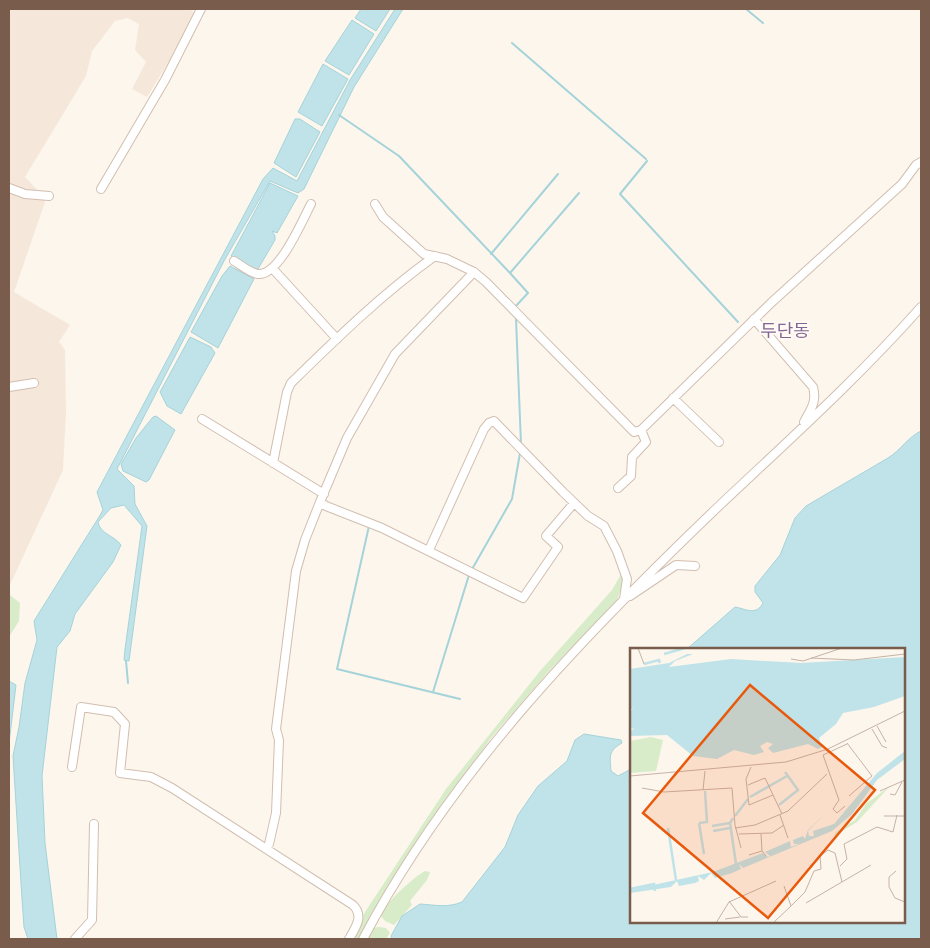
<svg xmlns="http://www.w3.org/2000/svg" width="930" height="948" font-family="Barlow,'Noto Sans KR',sans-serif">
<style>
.residential{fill:#f5e8da}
.green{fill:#d8ecc9}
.water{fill:#bfe3e8;stroke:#a5d3da}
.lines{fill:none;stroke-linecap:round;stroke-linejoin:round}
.stream{stroke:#a5d3da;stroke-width:2}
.minor-casing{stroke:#d1beb0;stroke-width:10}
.minor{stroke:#fff;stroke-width:8}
.labels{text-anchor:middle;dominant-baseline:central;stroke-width:4;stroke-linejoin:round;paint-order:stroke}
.quarter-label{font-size:18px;fill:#846695;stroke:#fffaf3}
.inset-river{fill:none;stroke:#bfe3e8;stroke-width:2.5}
.inset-road{fill:none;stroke:#c5b3a7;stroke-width:1}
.view{fill:#e8590c;fill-opacity:0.15;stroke:#e8590c;stroke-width:2.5}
.inset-edge{fill:none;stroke:#7a5c4d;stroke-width:2.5}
</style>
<rect width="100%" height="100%" fill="#fdf6ec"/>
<!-- residential -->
<path class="residential" d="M9,9H189L198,14L147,97L132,89L146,62L135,50L139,24L128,18L115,21L92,51L86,76L25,177L46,199L14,292L70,325L59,342L65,350L66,413L63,470L9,587Z"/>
<!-- green -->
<path class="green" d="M623,571L624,580L617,600L549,671L491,738L413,850L361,939H352L365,912L446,789L540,671L612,590Z
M10,595L20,603L19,621L9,637Z
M425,871L430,872L427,880L410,901L412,905L394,925L385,921L380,915C389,900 410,880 425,871Z
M379,927L386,928L390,933L386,939H368L373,928Z"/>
<!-- water -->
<path class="water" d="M361,9H390L376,31L355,18Z
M395,9H403L354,87L304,189L298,193L270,181L224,261L117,469L134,486L135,504L147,526L129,661L124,660L125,649L142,526L124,505L111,508L98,522C100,534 115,536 121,545L113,562L75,614L70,631L57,647L42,776L45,843L57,939H28L24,927L22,899L13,756L19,727L25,683L37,640L34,621L99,517L103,510L97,492L263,179L273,168L297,181L350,80Z
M352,20L374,34L349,75L325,61Z
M323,64L348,79L322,126L298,112Z
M295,119H300L320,132L296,177L274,163Z
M270,183L298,196L277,233L272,231L275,236V240L258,269H254L231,256Z
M230,266L254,279L218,348L191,332L222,276Z
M190,337L211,347L215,353L181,414L167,406L160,392Z
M156,416L175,430L149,480L146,482L123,471L121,464L136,438L153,417Z
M921,431V939H392L391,936L402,916L420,904C435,905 448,908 462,902L505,847L518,815L538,786L567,761L575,740L584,734L621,740L622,743C608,751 610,756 611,771L618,776L631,769V922H904V649H687L735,607C746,609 756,616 763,603L755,592V586L780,555L795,518L806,506L888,458C901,450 908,437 921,431Z
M9,681L16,685L9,743Z"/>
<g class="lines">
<!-- stream -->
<path class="stream" d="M746,9L763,23
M512,43L646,159
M339,115L399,156L510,273L528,293L514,308
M647,161L620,194L738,322
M491,254L558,174
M510,273L579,193
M516,319L521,444
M369,526L337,669L460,699
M471,571L512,499L520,453
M126,661L128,683
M433,692L469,575"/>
<!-- minor casing -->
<g class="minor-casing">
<path id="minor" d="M9,188L25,194L49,196
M101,189L165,80L201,9
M375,204L383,217L424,254L447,259L474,272L486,282L634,432L641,430L772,302L902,184L916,165L921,162
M234,261C241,265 250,273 258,274C279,276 302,221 311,204
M273,269L337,339
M754,319L813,387C817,402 811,409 804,422
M9,387L34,383
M673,398L719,442
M202,419L324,494
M273,463L287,392L291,383C336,339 383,293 435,256
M618,488L631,476L632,457L646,442L641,430
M320,502L326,506L382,528L523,598L558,547L546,536L574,503
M429,550L484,429L489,423L494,421L563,492L588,516L604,526L617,551L627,579L624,599
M630,596L676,565L695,566
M72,767L81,707L114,712L125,724L120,773L151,777L172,788L353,905C364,916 356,927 349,939
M269,844L276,813L279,740L276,729L296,571L305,540L320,502L347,438L395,354L474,272
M75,939L92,920L94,824
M363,939C452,771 585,634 721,504C789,440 859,377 921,307"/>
</g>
<!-- minor -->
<use href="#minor" class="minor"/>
</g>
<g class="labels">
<!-- quarter labels -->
<g class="quarter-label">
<text x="785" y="330">두단동</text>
</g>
</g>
<!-- overview -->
<g transform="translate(630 648)">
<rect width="275" height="275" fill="#fdf6ec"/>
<path d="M21,89L33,92L26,123L0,125V93ZM260,138L227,174L204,188L206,184L225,172L236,156Z" fill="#d8ecc9"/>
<path d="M57,6H63L45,13L39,19L101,11L171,15L275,9V48L244,59L213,65L206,76L189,90L192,99L188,101L178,96L143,105L138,100L143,96L137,94L130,98L134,104L124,107L104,102L87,111L63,108L37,87L0,88V82L5,81L0,80V65L3,60L0,62V21L39,15ZM275,103V111L247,132L222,166L202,183L113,220L109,216L111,221L102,225L85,230L81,225L74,232L68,228L69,233L65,235L49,238L47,233L41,239L0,245V242L83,224L133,205L138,209L140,208L135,204L160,193L161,199L169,196H164L163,192L173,188L175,191L178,182L195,166L178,183L179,188H184L183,183L204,176L247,125Z" fill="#bfe3e8"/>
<path class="inset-river" d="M34,6L55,0M14,16L29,12L30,15M120,149L157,128M149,157L168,142L155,124M105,168L118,151M103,170L100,175L106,216M69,175L77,174L75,143M69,175L74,206M82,178L100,175M38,180L46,232M83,183L100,180M0,241L24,236L25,243"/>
<path class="inset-road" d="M8,0L14,16M181,10L224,12L275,6M161,11L173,13L212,0M247,78L256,94M242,81L252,98L257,100M217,95L242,128L219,148M121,119L116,131L119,157L143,147M0,128L156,114L198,101L275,63M118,137L135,130L152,166M12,140L34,144L102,140L105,177L111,200M73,142L75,123M250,143L275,132M260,146L265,147L272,134M215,158L207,165L203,161L209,152L193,107L217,96M150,167L158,190M254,168H275M105,180L125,177L158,163L197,126M109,186L142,185L154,177M131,186L132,203M119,207L132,203L136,208M210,218L217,211L214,196L247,179L263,184L267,167M266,223L259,229V239L265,250L275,254M154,238L161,258L175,244L184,223L191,221L190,208L198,202L205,205L212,234M99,253L111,269H118M176,255L241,217M95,271L110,269M86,275L99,254L146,233M143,275L161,258"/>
<path class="view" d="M120,37L245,142L138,270L13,165Z"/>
<rect width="275" height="275" class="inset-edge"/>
</g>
<!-- border -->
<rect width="930" height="948" fill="none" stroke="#7a5c4d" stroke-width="20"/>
</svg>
